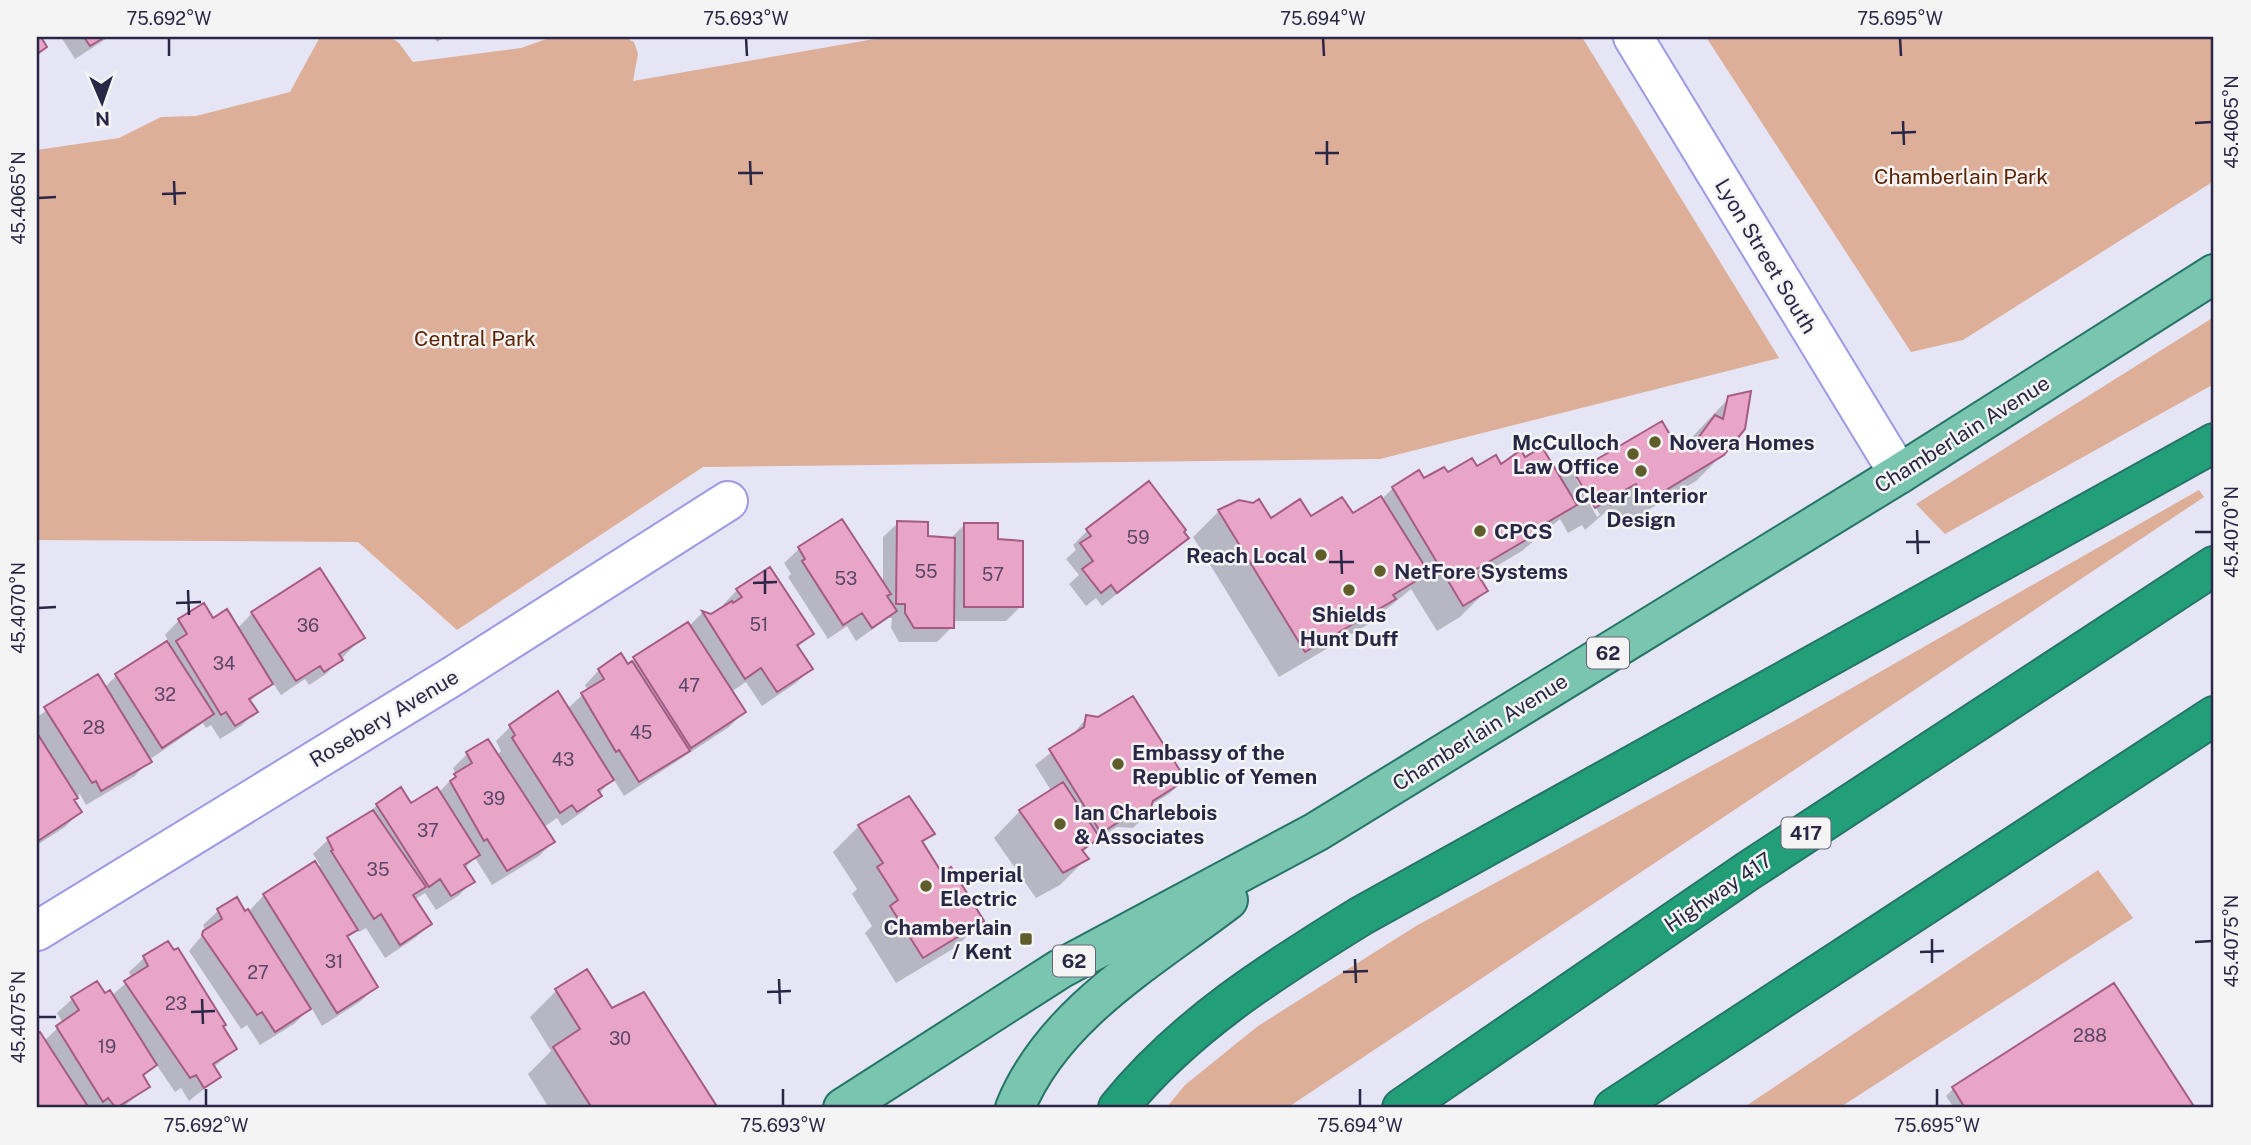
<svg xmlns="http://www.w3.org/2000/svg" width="2251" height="1145" font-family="'Public Sans',sans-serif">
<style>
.green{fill:#ddae98}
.shadow{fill:#0003;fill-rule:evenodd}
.building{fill:#e9a5c8;stroke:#a55b84;stroke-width:2}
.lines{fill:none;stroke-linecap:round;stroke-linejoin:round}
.minor-casing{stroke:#9e99e5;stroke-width:42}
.primary-casing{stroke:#257567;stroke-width:42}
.motorway-casing{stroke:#257567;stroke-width:42}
.minor{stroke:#fff;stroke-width:38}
.primary{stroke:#7ac5af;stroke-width:38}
.motorway{stroke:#229f79;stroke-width:38}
.ticks{fill:none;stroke:#2a2746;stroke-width:2.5}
.poi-dot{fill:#5f5d2a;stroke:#f4f4f4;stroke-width:2.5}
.labels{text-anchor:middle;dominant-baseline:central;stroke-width:5;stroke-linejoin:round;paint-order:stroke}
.number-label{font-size:18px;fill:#5a4666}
.shield{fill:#f4f4f4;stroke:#67647a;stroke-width:2}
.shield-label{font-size:19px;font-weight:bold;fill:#2a2746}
.park-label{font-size:21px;fill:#5d2200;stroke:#f4f4f4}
.street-label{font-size:21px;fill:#2a2746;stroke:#f4f4f4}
.poi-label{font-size:21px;font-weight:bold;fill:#2a2746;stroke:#f4f4f4;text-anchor:start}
.neatline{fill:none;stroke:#2a2746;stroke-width:2.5}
.ticks-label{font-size:18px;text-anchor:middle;fill:#2a2746}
</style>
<rect width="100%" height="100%" fill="#e5e5f5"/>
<!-- green -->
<path class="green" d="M320,37H390L399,43L413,62L521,48L552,37H624L634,42L638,54L633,81L886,37H1582L1779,358L1380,459L703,467L457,630L358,542L37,540V150L119,138L161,117L196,116L290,92Z
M1706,37H2214V181L1963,340L1911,352Z
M2214,317V384L1945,534L1916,504Z
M2199,490L2204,497L1287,1108H1166L1185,1085L1258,1026L1416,926L1794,721Z
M2098,870L2133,918L1839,1108H1743Z"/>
<!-- shadow -->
<path class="shadow" d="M61,37H109L75,59Z
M434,37H445L437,42Z
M1729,398L1723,454L1696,481L1620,527L1609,509L1585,530L1582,525L1568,533L1560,519L1522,551L1478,577L1486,591L1460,617L1437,631L1411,589L1367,625L1279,677L1193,537L1219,511L1270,520L1352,516L1381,500L1393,488L1477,469L1525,460L1558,477L1570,465L1581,471L1678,452ZM1576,479H1580L1600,515L1597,517Z
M841,521L883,585V537L898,523L927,538L950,539L964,525L996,540L1021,606L1006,621H952V627L937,642H899L891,628L892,618H888L856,641L847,626L828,639L788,577L791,574L784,563L799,549Z
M1087,531L1182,532L1186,538L1102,606L1096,598L1086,606L1069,584L1079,575L1066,559L1076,550L1073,545Z
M737,590L812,634L797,648L811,669L796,683L762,706L746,682L731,692L744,712L729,727L624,796L613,778L585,810L562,826L557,818L544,827L553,842L539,856L492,885L475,858L465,868L473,881L458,896L436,910L425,893L414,900L430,924L415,938L385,958L366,928L359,932L357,929L347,939L376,986L361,1001L322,1026L311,1007L294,1024L260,1045L247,1025L241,1029L189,951L206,931L203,925L218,911L236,900L244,913L250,910L264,895L317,868L320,865L313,854L328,840L366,816L377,805L400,790L410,806L438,793L456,775L453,768L467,754L496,756L501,751L496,741L510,727L567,709L588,690L585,685L599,670L627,667L636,658L689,626L702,613L711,616L726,608L723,605Z
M252,613L362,638L326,674L309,685L305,679L281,695L272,682L249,702L255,712L241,726L220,739L211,725L206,728L203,723L149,760L135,776L86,805L80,794L73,801L80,812L65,827L37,845V717L97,677L104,688L117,675L169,642L165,635L179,620H212L237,629Z
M1087,717L1184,779L1169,794L1149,806L1148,813L1133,828L1117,827L1096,840L1082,853L1086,859L1060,885L1036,898L994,838L1020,811L1052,792L1035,765L1071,737Z
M859,826L932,833L922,844L941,875L982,921L956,947L896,983L865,933L872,926L852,894L857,889L833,852Z
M167,943L235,1049L214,1067L219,1077L189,1101L181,1088L175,1092L156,1064L142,1078L148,1087L122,1108H37V1036L40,1034L44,1041L63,1023L57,1013L72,999L97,983L105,995L111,996L132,978L129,972L144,958Z
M587,971L611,1010L643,994L716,1108H549L528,1074L551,1051L530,1017L556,991Z
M2114,986L2193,1108H1954L1946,1096L1953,1089Z"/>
<!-- building -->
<path class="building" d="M37,37H41L47,47L37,54Z
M84,37H105L90,46Z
M1751,391L1745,429L1724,455L1646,502L1636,484L1620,493L1622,498L1611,505L1609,500L1595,508L1569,464L1577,460L1582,468L1662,421L1679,450L1698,438L1715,415L1723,419L1728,396Z
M1542,447L1577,505L1548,522L1551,525L1475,570L1488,591L1463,606L1392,487L1419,470L1424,478L1444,467L1448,472L1472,458L1477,466L1496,455L1501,464L1521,450L1525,457Z
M1149,481L1186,530L1184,532L1189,538L1117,593L1111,585L1101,593L1082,569L1093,561L1080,543L1091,536L1086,529Z
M1381,496L1429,573L1393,595L1396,599L1305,652L1218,510L1239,500L1253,503L1259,499L1271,518L1300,499L1311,516L1342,497L1353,513Z
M842,519L891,594L887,596L897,611L872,628L862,613L843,625L802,561L805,559L798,547Z
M897,521L928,522V536L955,538L954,628H914L905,613V604H896Z
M964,523H998V539L1023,541V607H964Z
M770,567L814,634L797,645L813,669L777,692L761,668L745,679L702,611L711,614L732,601L733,603L742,597L736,589Z
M320,568L365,638L339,654L343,660L324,672L320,666L296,681L251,612Z
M204,603L213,618L227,609L273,684L249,699L258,712L235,726L226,712L221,715L176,641L187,634L178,619Z
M688,622L746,712L691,748L633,657Z
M167,641L214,714L162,748L115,674Z
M621,653L628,664L632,661L690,751L639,782L619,750L616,752L581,693L604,679L598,669Z
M98,674L152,762L101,791L96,781L92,783L44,707Z
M558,691L614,780L598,790L602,796L577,812L572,805L560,813L512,738L515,735L509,725Z
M1133,696L1186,780L1153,801L1149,814L1133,813L1101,833L1049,749L1084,727L1086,715L1098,717Z
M37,733L78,798L74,800L82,812L38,841Z
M488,739L555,842L507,871L487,839L484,841L450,781L456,777L454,774L472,763L466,752Z
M1063,782L1100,838L1082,850L1089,859L1063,873L1019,810Z
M401,787L411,803L437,787L480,855L464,865L475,882L451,896L440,879L429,887L376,804Z
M909,796L935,834L922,841L942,873L951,867L984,921L923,958L890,906L898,900L877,867L883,863L858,825Z
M373,810L426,887L413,895L432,924L400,945L381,914L374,919L331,851L333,850L327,838Z
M315,861L358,930L347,936L378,987L337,1013L263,894Z
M237,897L245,911L248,909L311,1009L275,1032L262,1012L257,1015L202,935L203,931L222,919L217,909Z
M168,941L174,950L178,948L226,1025L223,1026L237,1049L213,1064L221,1077L204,1088L196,1075L190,1078L124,981L148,966L143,956Z
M587,969L612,1008L644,992L718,1108H592L553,1047L580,1029L555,989Z
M97,981L105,993L110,990L157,1065L143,1075L150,1087L116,1108L108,1098L103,1102L56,1026L79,1010L71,997Z
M2114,983L2195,1108H1965L1952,1087Z
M40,1032L89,1108H37V1034Z"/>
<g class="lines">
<!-- minor casing -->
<g class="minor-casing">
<path id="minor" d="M1633,37L1899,474
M37,931L453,676L728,501"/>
</g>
<!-- primary casing -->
<g class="primary-casing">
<path id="primary" d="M843,1108L1060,969L1316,832L1899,474L2214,274
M1015,1108C1053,1014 1151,959 1228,900"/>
</g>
<!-- motorway casing -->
<g class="motorway-casing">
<path id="motorway" d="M1118,1108C1184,1026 1272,971 1361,916L2214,443
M1402,1108L1748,871L2214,566
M1614,1108L2214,716"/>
</g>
<!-- minor -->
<use href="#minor" class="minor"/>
<!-- primary -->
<use href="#primary" class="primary"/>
<!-- motorway -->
<use href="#motorway" class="motorway"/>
</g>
<!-- ticks -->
<path class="ticks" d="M169,38V56M746,38L747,56M1323,38L1324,56M1900,38L1901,56M1903,121L1904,145M2195,123L2212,122M1891,133L1916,132M1327,141V165M1315,153H1339M750,161L751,185M738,173H763M174,181L175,205M162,194L186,193M38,198L56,197M1917,530L1918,554M2195,532H2212M1906,542H1930M1341,550L1342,574M1329,562H1354M765,570V594M753,583L777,582M188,590L189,615M176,603L201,602M38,608L56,607M1932,939V963M2195,942L2212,941M1920,952L1944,951M1355,959L1356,983M1343,972L1368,971M779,979L780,1004M767,992L791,991M202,999L203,1024M191,1012L215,1011M38,1017H56M206,1089V1106M783,1089V1106M1360,1089V1106M1937,1089V1106"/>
<!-- markers -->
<g class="poi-dot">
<circle cx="1655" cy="442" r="7"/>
<circle cx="1633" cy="454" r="7"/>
<circle cx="1641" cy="471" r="7"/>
<circle cx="1480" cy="531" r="7"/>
<circle cx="1321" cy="555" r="7"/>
<circle cx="1380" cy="571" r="7"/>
<circle cx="1349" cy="590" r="7"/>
<circle cx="1118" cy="764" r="7"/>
<circle cx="1060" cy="824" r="7"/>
<circle cx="926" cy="886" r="7"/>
<rect x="1019" y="932" width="14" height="14" rx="3.5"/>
</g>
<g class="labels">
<!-- number labels -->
<g class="number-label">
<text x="1138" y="537">59</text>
<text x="926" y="571">55</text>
<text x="993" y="574">57</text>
<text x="846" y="578">53</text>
<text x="759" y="624">51</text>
<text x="308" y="625">36</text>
<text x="224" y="663">34</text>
<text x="689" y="685">47</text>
<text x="165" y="694">32</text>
<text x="94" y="727">28</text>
<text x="641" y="732">45</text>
<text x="563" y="759">43</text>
<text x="494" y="798">39</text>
<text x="428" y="830">37</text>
<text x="378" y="869">35</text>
<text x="334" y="961">31</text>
<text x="258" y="972">27</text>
<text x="176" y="1003">23</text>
<text x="2090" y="1035">288</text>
<text x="620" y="1038">30</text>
<text x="107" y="1046">19</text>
</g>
<!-- shield labels -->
<g class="shield">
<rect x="1587" y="637.5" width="42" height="31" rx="5"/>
<rect x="1781.5" y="817.5" width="49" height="31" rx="5"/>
<rect x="1053" y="945.5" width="42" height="31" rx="5"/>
</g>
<g class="shield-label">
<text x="1608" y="653">62</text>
<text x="1806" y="833">417</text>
<text x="1074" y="961">62</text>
</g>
<!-- park labels -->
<g class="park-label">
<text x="1961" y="176">Chamberlain Park</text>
<text x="475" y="338">Central Park</text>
</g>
<!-- street labels -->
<g class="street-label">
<text transform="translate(1766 256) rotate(59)">Lyon Street South</text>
<text transform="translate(1962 434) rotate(-32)">Chamberlain Avenue</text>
<text transform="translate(384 718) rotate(-31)">Rosebery Avenue</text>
<text transform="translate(1480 732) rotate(-32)">Chamberlain Avenue</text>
<text transform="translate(1718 892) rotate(-34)">Highway 417</text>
</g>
<!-- poi labels -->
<g class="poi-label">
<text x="1619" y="442" text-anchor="end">McCulloch<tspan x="1619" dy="24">Law Office</tspan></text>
<text x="1669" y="442">Novera Homes</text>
<text x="1641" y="495" text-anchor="middle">Clear Interior<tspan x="1641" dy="24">Design</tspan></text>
<text x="1494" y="531">CPCS</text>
<text x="1307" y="555" text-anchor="end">Reach Local</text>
<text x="1394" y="571">NetFore Systems</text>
<text x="1349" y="614" text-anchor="middle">Shields<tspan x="1349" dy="24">Hunt Duff</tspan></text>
<text x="1132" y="752">Embassy of the<tspan x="1132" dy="24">Republic of Yemen</tspan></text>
<text x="1074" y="812">Ian Charlebois<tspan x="1074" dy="24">&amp; Associates</tspan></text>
<text x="940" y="874">Imperial<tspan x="940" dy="24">Electric</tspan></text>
<text x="1012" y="927" text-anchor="end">Chamberlain<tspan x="1012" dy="24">/ Kent</tspan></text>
</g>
</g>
<!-- border -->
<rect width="2251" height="1145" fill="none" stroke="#f4f4f4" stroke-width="77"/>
<!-- north arrow -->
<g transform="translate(102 102) rotate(178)" stroke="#f4f4f4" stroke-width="5" paint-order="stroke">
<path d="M0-5L12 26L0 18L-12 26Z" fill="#2a2746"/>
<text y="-10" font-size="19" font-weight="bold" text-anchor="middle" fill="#2a2746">N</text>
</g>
<rect x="38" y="38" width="2174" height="1068" class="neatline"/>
<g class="ticks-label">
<text x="169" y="25">75.692°W</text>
<text x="746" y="25">75.693°W</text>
<text x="1323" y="25">75.694°W</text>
<text x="1900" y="25">75.695°W</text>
<text transform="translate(2232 122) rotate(-90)" y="6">45.4065°N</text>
<text transform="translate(19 198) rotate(-90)" y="6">45.4065°N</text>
<text transform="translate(2232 532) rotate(-90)" y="6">45.4070°N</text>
<text transform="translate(19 608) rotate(-90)" y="6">45.4070°N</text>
<text transform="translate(2232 941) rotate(-90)" y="6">45.4075°N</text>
<text transform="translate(19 1017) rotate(-90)" y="6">45.4075°N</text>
<text x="206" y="1132">75.692°W</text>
<text x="783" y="1132">75.693°W</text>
<text x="1360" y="1132">75.694°W</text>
<text x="1937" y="1132">75.695°W</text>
</g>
</svg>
